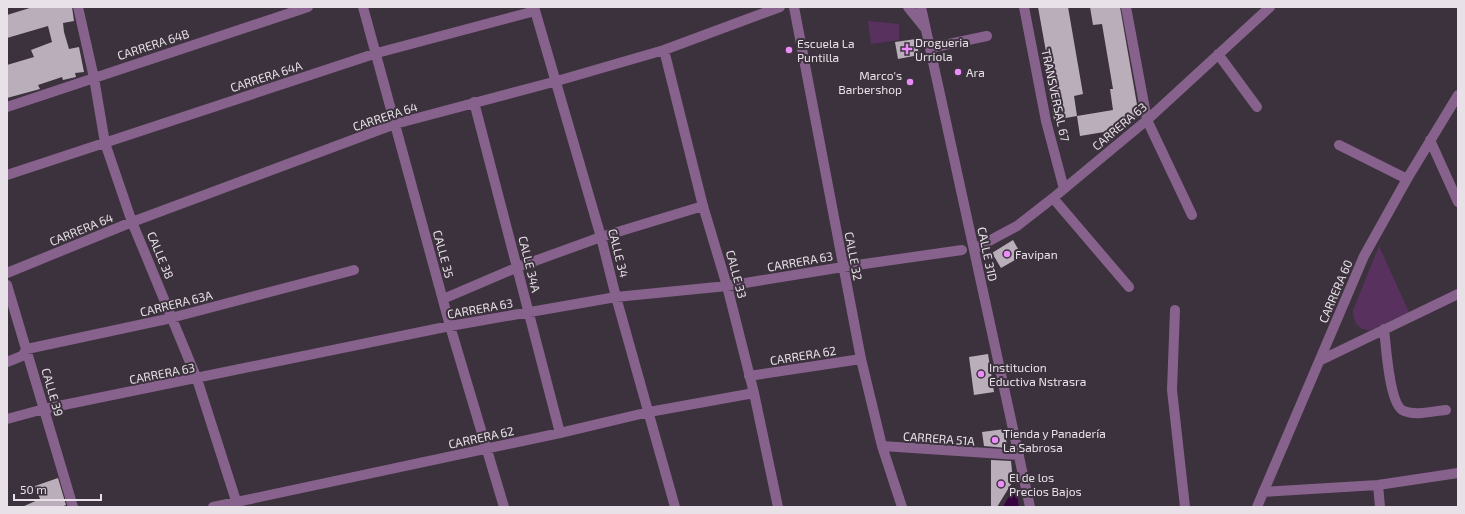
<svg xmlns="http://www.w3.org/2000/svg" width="1465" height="514" font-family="'Exo 2',sans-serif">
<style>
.green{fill:#59315f}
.water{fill:#38013f}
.building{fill:#baaebb}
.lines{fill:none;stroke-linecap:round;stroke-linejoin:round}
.minor{stroke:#87628c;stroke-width:10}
.poi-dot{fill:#ec8cfa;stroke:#3c323d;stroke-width:1.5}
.labels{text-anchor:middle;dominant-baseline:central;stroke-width:4;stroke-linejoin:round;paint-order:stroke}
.poi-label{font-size:12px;fill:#e8e1e8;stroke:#3c323d;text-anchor:start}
.street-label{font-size:12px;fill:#e8e1e8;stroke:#3c323d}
</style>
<rect width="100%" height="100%" fill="#3c323d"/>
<!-- green -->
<path class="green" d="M868,21L899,24V40L871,44Z
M1379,246L1409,312L1370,330C1357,330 1353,321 1353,310Z"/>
<!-- water -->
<path class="water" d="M1015,485L1019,507H1003Z"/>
<!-- building -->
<path class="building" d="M33,7H72L74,21L63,23L64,32L69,49L79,47L84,72L75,73L76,77L63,80L62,77L38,85L40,89L7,98V65L34,57L31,50L52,42L48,26L7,38V15Z
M1038,7H1068L1083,94L1074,96L1077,116L1054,120L1045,64L1048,63Z
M1090,7H1120L1139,116L1116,130L1080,136L1077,116L1113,110L1110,89H1113L1102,24L1093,25Z
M916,39L919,55L898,59L895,42Z
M1013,240L1022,256L1001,268L992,253Z
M988,354L994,392L974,395L969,357Z
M1005,429L1007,448L984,446L982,432Z
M991,460L1011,461L1013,481L997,507H991Z
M58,478L66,505L61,507H22L40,499L35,486Z"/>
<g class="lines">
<!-- minor -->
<path class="minor" d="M78,7L94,78L105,143L132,222L197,379L238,507
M363,7L450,326L504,507
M534,7L601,237L616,297L675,507
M794,7L861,359L882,446L902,507
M908,7L925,28
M921,7L1030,507
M1024,7L1046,121L1064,189
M1126,7L1147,120L1192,215
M930,48L987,36
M664,50L703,206L727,286L754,393L778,507
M1218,54L1257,107
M474,102L560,433
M7,107L308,7
M1430,140L1458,202
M1339,145L1407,179
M7,175L377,53L535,11
M1053,198L1129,287
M974,249L1017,226L1053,198L1147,120L1270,7
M7,273L132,222L395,124L557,81L664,50L780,7
M7,285L73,507
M443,299L518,267L601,237L703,206
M1175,310L1172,390L1185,507
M1384,329C1386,344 1389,406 1404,411C1416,416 1433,411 1446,410
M1321,360L1458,294
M7,362L22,356L27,349L167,319L354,270
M749,376L861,359
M7,419L44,409L450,326L616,297L727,286L843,267L962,250
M882,446L1019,455
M1378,485L1380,507
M1263,492L1378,485L1458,473
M213,507L560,433L649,412L754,393
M1257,507L1364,256L1407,179L1458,95"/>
</g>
<!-- markers -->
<g class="poi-dot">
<path d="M905 43h4v4h4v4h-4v4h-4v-4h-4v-4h4z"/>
<circle cx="789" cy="50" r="4"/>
<circle cx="958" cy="72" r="4"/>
<circle cx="910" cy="82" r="4"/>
<circle cx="1007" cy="254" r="4"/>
<circle cx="981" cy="374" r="4"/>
<circle cx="995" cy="440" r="4"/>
<circle cx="1001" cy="484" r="4"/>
</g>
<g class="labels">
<!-- poi labels -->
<g class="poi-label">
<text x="915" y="42">Drogueria<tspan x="915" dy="14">Urriola</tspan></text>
<text x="797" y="43">Escuela La<tspan x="797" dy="14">Puntilla</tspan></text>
<text x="966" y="72">Ara</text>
<text x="902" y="75" text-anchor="end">Marco's<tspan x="902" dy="14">Barbershop</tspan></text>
<text x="1015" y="254">Favipan</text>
<text x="989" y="367">Institucion<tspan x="989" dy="14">Eductiva Nstrasra</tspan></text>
<text x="1003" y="433">Tienda y Panadería<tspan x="1003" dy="14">La Sabrosa</tspan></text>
<text x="1009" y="477">El de los<tspan x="1009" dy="14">Precios Bajos</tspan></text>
</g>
<!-- street labels -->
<g class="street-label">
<text transform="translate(153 44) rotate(-18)">CARRERA 64B</text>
<text transform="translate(266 76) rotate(-18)">CARRERA 64A</text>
<text transform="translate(1056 95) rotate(78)">TRANSVERSAL 67</text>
<text transform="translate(385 116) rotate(-18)">CARRERA 64</text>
<text transform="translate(1119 126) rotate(-40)">CARRERA 63</text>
<text transform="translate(81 229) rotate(-22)">CARRERA 64</text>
<text transform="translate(619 253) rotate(76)">CALLE 34</text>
<text transform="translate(444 254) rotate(75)">CALLE 35</text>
<text transform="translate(988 254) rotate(78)">CALLE 31D</text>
<text transform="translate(161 255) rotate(67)">CALLE 38</text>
<text transform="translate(854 256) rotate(79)">CALLE 32</text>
<text transform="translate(800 261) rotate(-10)">CARRERA 63</text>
<text transform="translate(530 264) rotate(76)">CALLE 34A</text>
<text transform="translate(737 274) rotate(75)">CALLE 33</text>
<text transform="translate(1335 291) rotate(-67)">CARRERA 60</text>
<text transform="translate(176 303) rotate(-14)">CARRERA 63A</text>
<text transform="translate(480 308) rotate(-10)">CARRERA 63</text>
<text transform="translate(803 355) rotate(-9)">CARRERA 62</text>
<text transform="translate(162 373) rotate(-11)">CARRERA 63</text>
<text transform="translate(53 392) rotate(74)">CALLE 39</text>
<text transform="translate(481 437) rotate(-12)">CARRERA 62</text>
<text transform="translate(939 438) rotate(4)">CARRERA 51A</text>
</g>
</g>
<!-- border -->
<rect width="1465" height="514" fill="none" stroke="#e8e1e8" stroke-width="16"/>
<!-- scale -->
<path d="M14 494v6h87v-6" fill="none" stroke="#e8e1e8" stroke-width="2"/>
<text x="20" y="494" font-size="12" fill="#e8e1e8" stroke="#3c323d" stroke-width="3" paint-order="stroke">50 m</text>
</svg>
